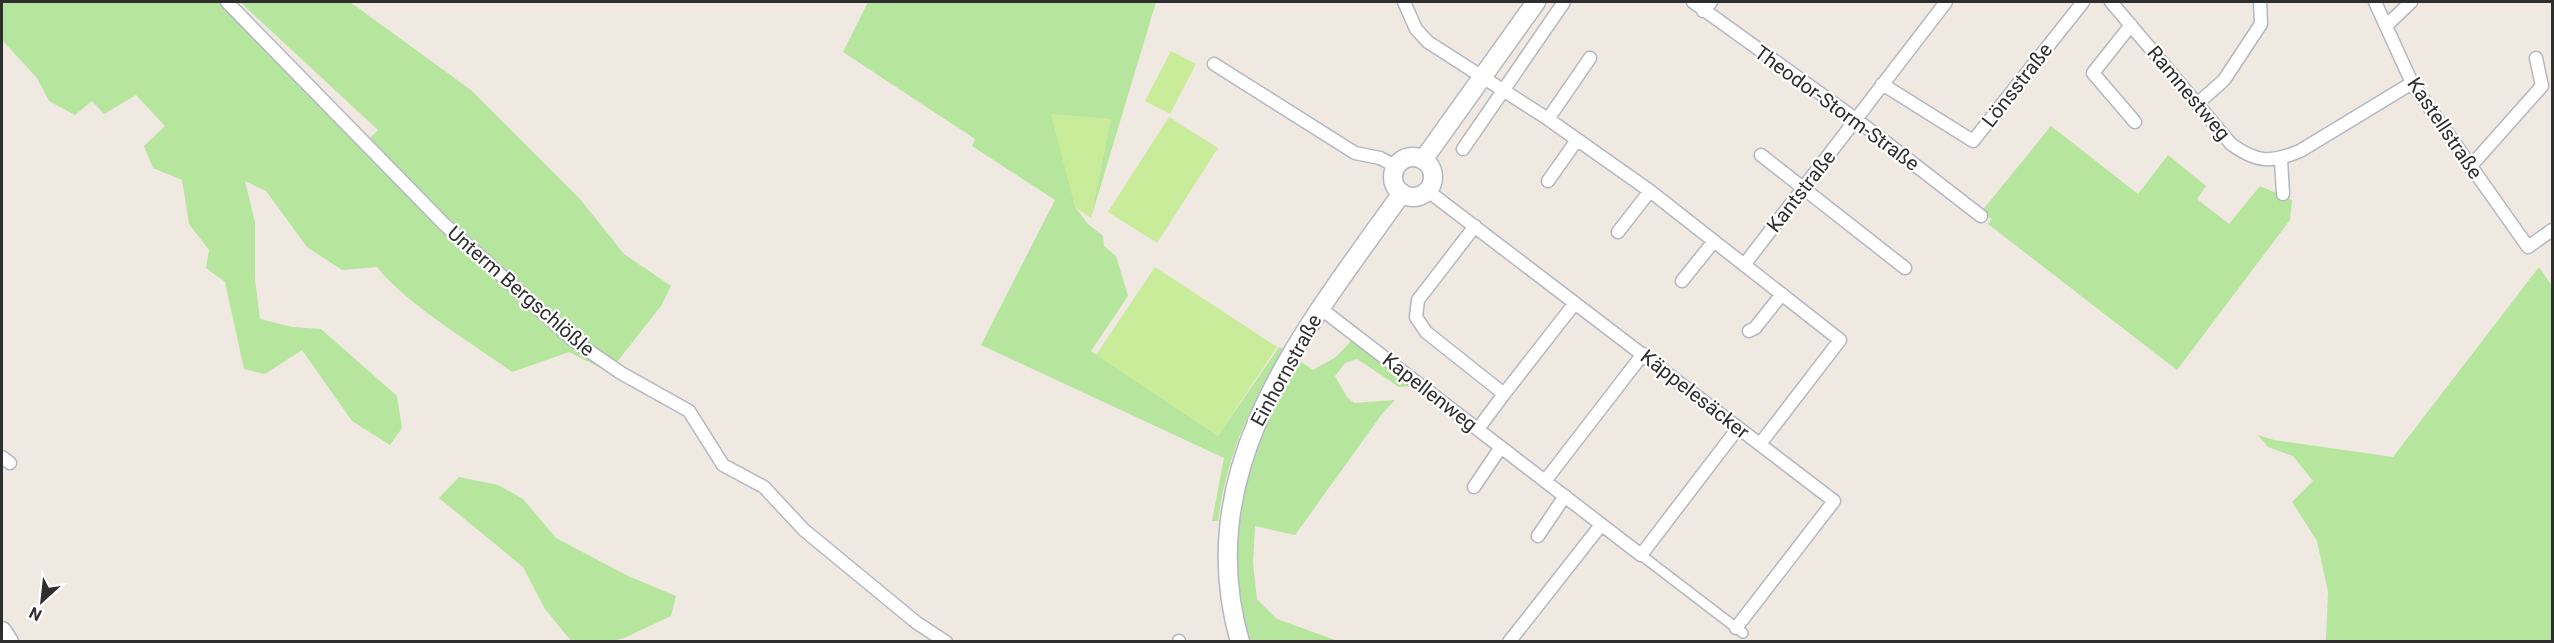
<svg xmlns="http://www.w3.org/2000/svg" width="2554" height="643" font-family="Roboto,sans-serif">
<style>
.green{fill:#b6e59e}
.pitch{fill:#c9ec9a}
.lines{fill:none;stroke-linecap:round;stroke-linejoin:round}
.pedestrian-casing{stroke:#b4b7c1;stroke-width:12}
.minor-casing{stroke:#b4b7c1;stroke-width:15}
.secondary-casing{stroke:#b4b7c1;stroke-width:21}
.pedestrian{stroke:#fff;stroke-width:9}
.minor{stroke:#fff;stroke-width:12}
.secondary{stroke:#fff;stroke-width:18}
.labels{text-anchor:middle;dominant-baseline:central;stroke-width:4.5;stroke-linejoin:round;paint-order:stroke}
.street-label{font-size:20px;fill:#2e2e2e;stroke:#fff}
</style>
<rect width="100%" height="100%" fill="#efe9e1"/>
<!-- green -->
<path class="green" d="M2,2H223L364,144L378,130L240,2H350L471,90L580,199L624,254L671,286L661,306L609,372L569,352L512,372C472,343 406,304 377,267L342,270L307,247L266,191L245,181L255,222V279L260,319L292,327L321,329L397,396L402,428L390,445L352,421L302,350L265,374L244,369L225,282L206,268L209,250L189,224L182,180L153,168L144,146L165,126L136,95L104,114L92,101L75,115L49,101L37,78L2,40Z
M868,2H1156L1091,218L1110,120L1075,207L1088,224L1103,236L1104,246L1116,256L1128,296L1091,351L1218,436L1279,347L1283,349C1251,403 1226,458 1218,521H1212L1224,458L981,345L1055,200L972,146L975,139L843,52Z
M2051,126L2138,194L2168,155L2206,186L2197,199L2229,224L2260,186L2292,200L2290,220L2177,370L1988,224L1992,219L1981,212Z
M2539,267L2552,286V641H2326L2328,592L2317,541L2292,502L2313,481L2293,456L2268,447L2258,435L2274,440L2393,457Z
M1354,338L1419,386L1399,387L1357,359L1345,363L1335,376L1347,397L1354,403L1395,400L1382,414L1295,535L1255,526L1253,563L1257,599L1277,619L1338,641L1249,642L1242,623L1233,548L1249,456L1297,359L1313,370L1336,357Z
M459,477L498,485L523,499L556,538L628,576L676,596L671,616L624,638L611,641H571L545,609L523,567L439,498Z"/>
<!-- pitch -->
<path class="pitch" d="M1171,51L1196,64L1170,114L1145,101Z
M1051,114L1111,119L1091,218L1075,207Z
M1169,117L1218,148L1157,243L1108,212Z
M1155,267L1277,347L1218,436L1096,355Z"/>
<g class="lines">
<!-- pedestrian casing -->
<g class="pedestrian-casing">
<path id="pedestrian" d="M1641,555L1743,633"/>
</g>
<!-- minor casing -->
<g class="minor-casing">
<path id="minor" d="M227,2L444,224L573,340L621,373L689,411L723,465L764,487L804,530L917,623L946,642
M1404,2L1416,29L1428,42L1548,119L1650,191L1840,340L1760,444
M1693,2L1857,120L1981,216
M2111,2L2231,144C2257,163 2271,163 2300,151L2412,83
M2375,2L2412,83L2528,247L2552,230
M1703,11L1711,2
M2131,25L2093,73L2135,122
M2387,25L2411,2
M1214,64L1355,153L1380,158L1397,167
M1882,84L1973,141L2083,2
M2198,103L2224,80L2261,24L2260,2
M1548,119L1590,58
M1463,149L1564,2
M1761,155L1905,268
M2281,159L2283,194
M2470,167L2542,86L2536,58
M1548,181L1577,140
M1428,191L1834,501L1736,628
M1475,226L1418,300L1416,317L1426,332L1504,394L1575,303
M1618,232L1650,191
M1744,265L1946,2
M1682,281L1714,241
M1320,308L1641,555L1738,428
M1749,331L1755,328L1782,294
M1478,429L1504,394
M2,457L10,463
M1545,481L1643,354
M1474,487L1501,447
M1538,536L1565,496
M1179,642V641
M1509,642L1601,525"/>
</g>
<!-- secondary casing -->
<g class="secondary-casing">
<path id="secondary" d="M1393 177a20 20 0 1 1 40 0a20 20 0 1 1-40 0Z
M1423,160L1536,2
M2,631L9,642
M1240,642C1189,466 1307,327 1402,193"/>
</g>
<!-- pedestrian -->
<use href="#pedestrian" class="pedestrian"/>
<!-- minor -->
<use href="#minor" class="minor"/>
<!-- secondary -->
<use href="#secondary" class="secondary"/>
</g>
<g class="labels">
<!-- street labels -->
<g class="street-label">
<text transform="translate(2017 85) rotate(-52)">Lönsstraße</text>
<text transform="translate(2189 93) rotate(50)">Ramnestweg</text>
<text transform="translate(1837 108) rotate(36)">Theodor-Storm-Straße</text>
<text transform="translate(2445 128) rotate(56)">Kastellstraße</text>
<text transform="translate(1801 191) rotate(-52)">Kantstraße</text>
<text transform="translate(521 291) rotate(41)">Unterm Bergschlößle</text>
<text transform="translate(1286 370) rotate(-61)">Einhornstraße</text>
<text transform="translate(1430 392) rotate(38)">Kapellenweg</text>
<text transform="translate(1695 394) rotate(38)">Käppelesäcker</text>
</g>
</g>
<!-- border -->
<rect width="2554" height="643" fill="none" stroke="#2e2e2e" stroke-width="6"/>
<!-- north arrow -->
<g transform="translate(42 601) rotate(207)" stroke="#ffffff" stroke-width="4.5" paint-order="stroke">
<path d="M0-4.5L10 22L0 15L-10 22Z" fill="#2e2e2e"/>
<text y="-9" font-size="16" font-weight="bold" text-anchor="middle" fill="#2e2e2e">N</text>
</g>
</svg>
